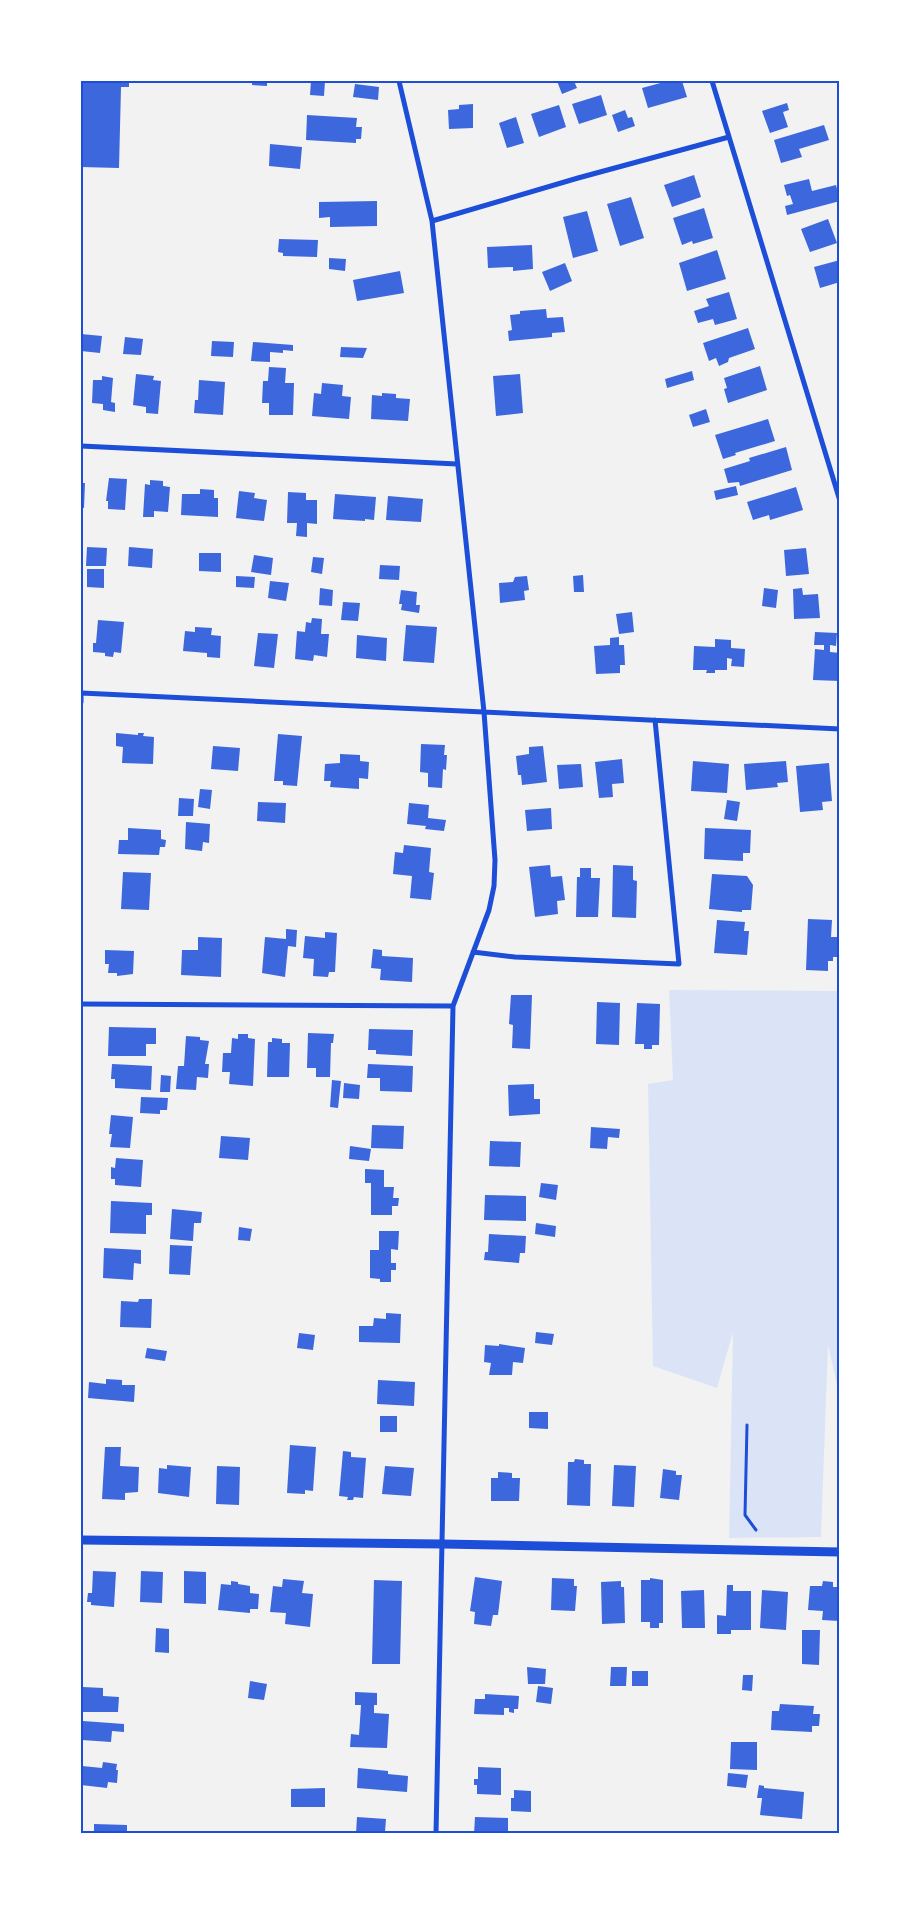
<svg xmlns="http://www.w3.org/2000/svg" width="921" height="1915" font-family="'Asap Condensed',sans-serif">
<style>
.green{fill:#dbe4f7}
.building{fill:#3d67dc}
.lines{fill:none;stroke-linecap:round;stroke-linejoin:round}
.path{stroke:#1d4ed8;stroke-width:3}
.minor{stroke:#1d4ed8;stroke-width:5}
.tertiary{stroke:#1d4ed8;stroke-width:9}
.neatline{fill:none;stroke:#1d4ed8;stroke-width:2}
</style>
<rect width="100%" height="100%" fill="#f2f2f2"/>
<!-- green -->
<path class="green" d="M669,990L840,991V1399L828,1345L821,1537L729,1538L733,1332L717,1388L653,1366L648,1084L673,1080Z"/>
<!-- building -->
<path class="building" d="M81,81H129V87H121L119,168L81,167Z
M252,81H267V86L252,85Z
M311,81H325L324,96L310,95Z
M557,81H574L577,88L562,94Z
M668,81H682L687,97L648,108L642,88Z
M355,84L379,87L378,100L353,97Z
M601,95L607,115L579,124L572,104Z
M787,103L789,110L783,112L788,127L770,133L762,111Z
M473,104V128L449,129L448,110L459,109V105Z
M559,105L566,127L539,137L531,114Z
M625,110L628,118L632,117L635,126L618,132L612,115Z
M307,115L357,118L356,127H362L361,139H356V143L306,140Z
M516,117L524,143L507,148L499,123Z
M824,125L829,140L799,149L802,157L781,163L774,140Z
M270,144L302,147L300,169L269,166Z
M694,175L701,197L672,207L664,185Z
M809,179L812,191L836,185L840,201L787,215L785,206L793,204L790,195L787,196L784,185Z
M631,197L644,238L620,246L607,204Z
M377,201V226L330,227V217L319,218V202Z
M704,208L713,238L693,244L692,241L682,245L673,218Z
M587,211L598,251L573,258L563,217Z
M828,219L837,243L810,252L801,229Z
M279,239L318,240L317,257L283,256V253L278,252Z
M532,245L533,269L513,271V267L488,268L487,247Z
M717,250L726,279L687,291L679,263Z
M329,258L346,259L345,271L329,269Z
M840,260V282L820,288L814,267Z
M565,263L572,281L550,291L542,272Z
M400,271L404,293L357,301L353,280Z
M729,292L737,319L715,325L713,319L698,323L694,311L709,306L706,299Z
M546,309L547,318L563,317L565,332L552,333V337L509,341L508,331L512,330L510,315L520,314V311Z
M748,328L755,349L729,358L728,362L719,366L716,358L709,361L703,343Z
M81,334L102,336L100,353L81,351Z
M125,337L143,339L141,355L123,354Z
M212,341L234,342L233,357L211,356Z
M253,342L293,345V351L283,350V353L270,352V362L251,361Z
M341,347L367,348L363,358L340,357Z
M760,366L767,390L728,403L724,389L727,388L724,378Z
M269,367L286,368L285,383H294L293,415H269V403H262L263,381H268Z
M692,371L694,380L667,388L665,379Z
M136,374L154,376L153,380L161,381L158,414L146,413V407L133,405Z
M520,374L523,413L496,416L493,376Z
M102,376L113,378L111,402L115,403V412L103,410V404L92,403L93,380H102Z
M199,380L225,382L223,415L194,413L195,400H198Z
M322,383L343,385L342,396L351,397L349,419L312,416L314,393L321,394Z
M382,393L396,394V398L410,399L408,421L371,419L372,395L382,396Z
M706,409L710,422L693,427L689,415Z
M768,419L775,441L735,453L736,455L723,459L715,435Z
M786,447L792,470L740,486L739,482L728,483L724,469L750,461L749,458Z
M109,478L127,479L125,510L108,509V501H106Z
M150,480L163,481V486L170,487L168,512L154,511V517H143L145,484L150,485Z
M81,483H85L84,508H81Z
M736,486L738,495L716,500L714,491Z
M796,487L803,510L770,520L769,515L753,520L747,502Z
M200,489L214,490V498H218V517L181,515L182,494H200Z
M239,491L255,493L254,498L267,500L264,521L236,518Z
M288,492L306,493V500H317V524L307,523V537L296,536L297,523H287Z
M335,494L376,497L374,520L365,519V521L333,519Z
M388,496L423,499L421,522L386,520Z
M87,547L107,548L106,566H86Z
M129,547L153,549L152,568L128,566Z
M806,548L809,574L786,576L784,550Z
M199,553H221V572L199,571Z
M254,555L273,558L271,575L251,572Z
M313,557L324,558L322,574L311,572Z
M380,565L400,566L399,580L379,579Z
M87,569H104V588L87,587Z
M583,575L584,592H574L573,576Z
M236,576L255,577L254,588L236,587Z
M527,576L529,590L524,591L525,600L500,603L499,583L513,582L515,577Z
M270,581L289,583L286,601L268,598Z
M320,588L333,590L332,606L319,605Z
M764,588L778,590L776,608L762,606Z
M802,588L803,595L818,594L820,618L794,619L793,589Z
M401,590L417,592L416,605H420L419,613L401,610L402,604H399Z
M343,602L360,603L358,621L341,620Z
M632,612L634,632L619,634L616,614Z
M312,618L322,619L321,634H329L327,657L314,655L313,661L295,659L297,631L305,632L306,622L311,623Z
M98,620L124,622L121,653L114,652L113,657L105,656V653L93,652V643H96Z
M406,625L437,627L434,663L403,661Z
M195,627L212,628L211,635L221,636L220,658L207,657V653L183,651L185,631L195,632Z
M815,632L837,633L836,646L830,645V652L840,653V681L813,680L815,649L824,650V645H814Z
M258,633L278,634L274,668L254,666Z
M357,635L387,638L386,661L356,658Z
M619,637V645H624L625,665H620V673L596,674L594,646L610,645V638Z
M715,639L731,640V648L745,649L744,667L731,666L732,659L727,658V670H715V673H706L707,670H693L694,646L715,647Z
M116,733L138,735V733H144L143,736L154,737L153,764L122,763L123,747L116,746Z
M278,734L302,736L297,786L283,785V781H274Z
M421,744L445,745L444,755H447L446,770L443,769L442,788L428,787V773L420,772Z
M213,746L240,748L238,771L211,769Z
M543,746L547,782L522,785L521,775H518L516,756L529,754V747Z
M340,754L360,755V761L369,762L368,779L359,778V789L330,787L331,781H324L325,764L340,763Z
M622,759L624,783L612,784L613,797L599,798L595,762Z
M693,761L729,764L727,793L691,791Z
M786,761L788,782L777,783L778,787L746,790L744,764Z
M829,763L832,801L822,802L823,810L800,812L796,766Z
M581,764L583,787L559,789L557,765Z
M200,789L212,790L210,809L198,807Z
M179,798L194,799L193,816H178Z
M727,800L740,802L737,821L724,819Z
M258,802L286,803L285,823L257,821Z
M409,803L429,805L428,818L446,820L444,831L425,829L426,826L407,824Z
M551,808L552,829L527,831L525,810Z
M186,822L210,824L209,843L203,842L202,851L185,849Z
M128,828L161,830V839L166,840L165,847H160L159,855L118,854L119,840H128Z
M705,828L751,830L750,853H743V861L704,859Z
M404,845L431,848L429,872L434,873L431,900L410,898L412,876L393,874L395,852L403,853Z
M550,865L551,877L562,876L565,900L557,901L558,914L535,917L529,867Z
M613,865L633,866V880L637,881L636,918L612,917Z
M580,868H591V878H600L598,917H576L577,877H580Z
M123,872L151,873L149,910L121,909Z
M712,874L747,876L753,885L751,910H742V912L709,909Z
M808,919L832,920L831,937H840V957H833V961H828V971L806,970Z
M717,920L745,922L744,931H749L747,955L714,953Z
M286,929L297,930L296,947L288,946L285,977L262,973L265,937L286,939Z
M325,932L337,933L335,972H329L328,977L313,976L314,959L303,958L305,936L325,938Z
M198,937L222,938L221,977L181,975L182,950H198Z
M373,949L382,950V956L413,958L412,982L380,980L381,969L371,968Z
M105,950L134,951L133,974L117,976V973H108L109,964H105Z
M511,995H532L530,1049L512,1048L513,1025L509,1024Z
M597,1002L620,1003L619,1045L596,1044Z
M637,1003L660,1004L659,1045H652V1049H644V1044H635Z
M109,1027L156,1028V1044H146V1056H108Z
M369,1029L413,1030L412,1056L376,1054V1050H368Z
M308,1033L334,1034L333,1043H331L330,1077H316V1068H307Z
M238,1034H248V1038L255,1039L253,1086L229,1084L230,1072H222L223,1053H231L232,1038L238,1039Z
M186,1036L200,1037V1040L209,1041L205,1064H209L208,1078L197,1077L196,1090L176,1089L178,1066H184Z
M272,1038L282,1039V1043H290L289,1077H267L268,1042H272Z
M112,1064L152,1066L151,1090L115,1088V1079H111Z
M368,1064L413,1066L412,1092L380,1091V1078H367Z
M161,1075L171,1076L170,1092H160Z
M332,1080L341,1081L338,1108L330,1107Z
M344,1083L360,1085L359,1099L343,1098Z
M534,1084V1099H540V1114L509,1116L508,1085Z
M141,1097L168,1098L167,1110H160V1114L140,1113Z
M111,1115L133,1117L130,1148L110,1147L112,1134H109Z
M372,1125L404,1126L403,1149L371,1148Z
M591,1127L620,1129L619,1138L608,1137L607,1149L590,1148Z
M221,1136L250,1138L248,1160L219,1158Z
M490,1141L521,1142L520,1167L489,1166Z
M350,1146L371,1149L369,1161L349,1159Z
M116,1158L143,1160L141,1187L115,1185V1179H111V1167L115,1168Z
M365,1169L384,1170V1187H394L393,1198H399L398,1206H392V1215H371V1183H365Z
M541,1183L558,1185L556,1200L539,1197Z
M485,1195L526,1196V1221L484,1220Z
M111,1201L152,1203V1215H146V1234L110,1233Z
M172,1209L202,1212L201,1223H194L193,1241L170,1239Z
M536,1223L556,1226L555,1237L535,1234Z
M239,1227L252,1229L250,1241L238,1240Z
M379,1231H399L398,1250L391,1249V1263H396V1270H391V1282H380V1279L370,1278V1250H379Z
M489,1234L526,1236L525,1253H520L519,1263L484,1260L485,1252H488Z
M170,1245L192,1246L190,1275L169,1274Z
M104,1248L141,1250V1264L134,1263L133,1280L103,1278Z
M139,1299H152L151,1328L120,1327L121,1301L138,1302Z
M386,1313L401,1314L400,1343L359,1342V1326H373L374,1318L386,1319Z
M536,1332L554,1334L552,1345L535,1343Z
M299,1333L315,1335L313,1350L297,1348Z
M499,1344L525,1348L523,1363L513,1362L512,1375H489L491,1363L484,1362L485,1345L499,1346Z
M147,1348L167,1351L165,1361L145,1358Z
M106,1379L122,1380V1385H135L134,1402L88,1398L89,1382L106,1384Z
M378,1380L415,1382L414,1406L377,1404Z
M529,1412H548V1429L529,1428Z
M380,1416H397V1432H380Z
M290,1445L316,1447L313,1491L305,1490V1494L287,1493Z
M105,1447H121L120,1466L139,1467L138,1492L125,1493V1500L102,1499Z
M343,1451L351,1452V1457L366,1458L363,1498L354,1497L353,1500H347L348,1497L339,1496Z
M575,1459L584,1460V1464H591L590,1506L567,1505L568,1462H574Z
M167,1465L191,1467L189,1497L158,1493L159,1468L167,1469Z
M614,1465L636,1466L634,1507L612,1506Z
M217,1466L240,1467L239,1505L216,1504Z
M385,1466L414,1468L411,1496L382,1494Z
M663,1469L676,1471V1475H682L679,1500L660,1498Z
M498,1472L512,1473V1478H520L519,1501H491V1478H498Z
M93,1571L116,1572L114,1607L91,1605V1602H87L88,1593H92Z
M141,1571L163,1572L162,1603L140,1602Z
M184,1571L206,1572V1604L184,1603Z
M475,1577L502,1581L498,1615H493L491,1626L474,1624L475,1612L470,1611Z
M552,1578L574,1579V1586H577L575,1611L551,1610Z
M650,1578L663,1580V1623H659V1628H650V1622H641V1580H650Z
M283,1579L304,1581L302,1593L313,1594L310,1627L285,1624L286,1613L270,1612L273,1586L282,1587Z
M374,1580L402,1581L400,1664H372Z
M231,1581L238,1582V1584L250,1586V1593L259,1594L258,1609H250V1613L218,1610L221,1584L231,1585Z
M621,1581V1587H624L625,1623L602,1624L601,1582Z
M823,1581L833,1582V1587H840V1621L822,1620L823,1611L808,1610L810,1586H822Z
M727,1585H733V1591H751V1630H731V1634H717V1615L726,1616Z
M704,1590L705,1628H682L681,1591Z
M762,1590L788,1592L786,1630L760,1628Z
M156,1628L169,1629V1653L155,1652Z
M802,1630H820L819,1665L802,1664Z
M527,1667L546,1669L545,1684H528Z
M611,1667H627L626,1686H610Z
M632,1671H648V1686H632Z
M743,1675H753L752,1691L742,1690Z
M250,1681L267,1684L264,1700L248,1698Z
M538,1686L553,1688L551,1704L536,1702Z
M83,1687L103,1688V1696L119,1697L118,1712H81Z
M355,1692L377,1693V1705H374V1713L389,1714L387,1748L350,1747L351,1734L359,1735L361,1705H355Z
M485,1694L519,1696L518,1709H514V1713L509,1712V1708H504V1715L474,1714L475,1699H485Z
M780,1704L814,1706L813,1714H820L819,1726H812V1732L771,1730L772,1711H779Z
M83,1721L124,1724V1732L112,1731L111,1742L82,1740Z
M731,1742H757V1770L730,1769Z
M103,1762L117,1764L116,1770H118L117,1783L108,1782L107,1788L81,1785L82,1766L102,1768Z
M478,1767L501,1768V1795L477,1794V1785H474V1779H478Z
M358,1768L388,1771V1774L408,1776L407,1792L357,1788Z
M728,1773L748,1775L746,1788L727,1786Z
M759,1785L764,1786V1788L804,1792L802,1819L760,1815L762,1798H757Z
M325,1788V1807H291V1789Z
M514,1790L531,1791V1812L511,1811V1798H514Z
M357,1817L386,1819L385,1832H388V1834H356Z
M475,1817L508,1818V1834H474Z
M94,1824L127,1825V1834H94Z
M665,1831L683,1832V1834H665Z"/>
<g class="lines">
<!-- path -->
<path class="path" d="M747,1425L745,1515L756,1530"/>
<!-- minor -->
<path class="minor" d="M399,81L432,221L484,712L495,860L494,886L489,910L453,1006L436,1834
M712,81L840,501
M432,221L578,178L729,137
M81,446L457,464
M81,693L840,729
M81,702V693
M473,952L515,957L679,964L655,720
M81,1004L453,1006"/>
<!-- tertiary -->
<path class="tertiary" d="M81,1540L442,1544L840,1552"/>
</g>
<!-- border -->
<rect width="921" height="1915" fill="none" stroke="#ffffff" stroke-width="165"/>
<rect x="82" y="82" width="756" height="1750" class="neatline"/>
</svg>
